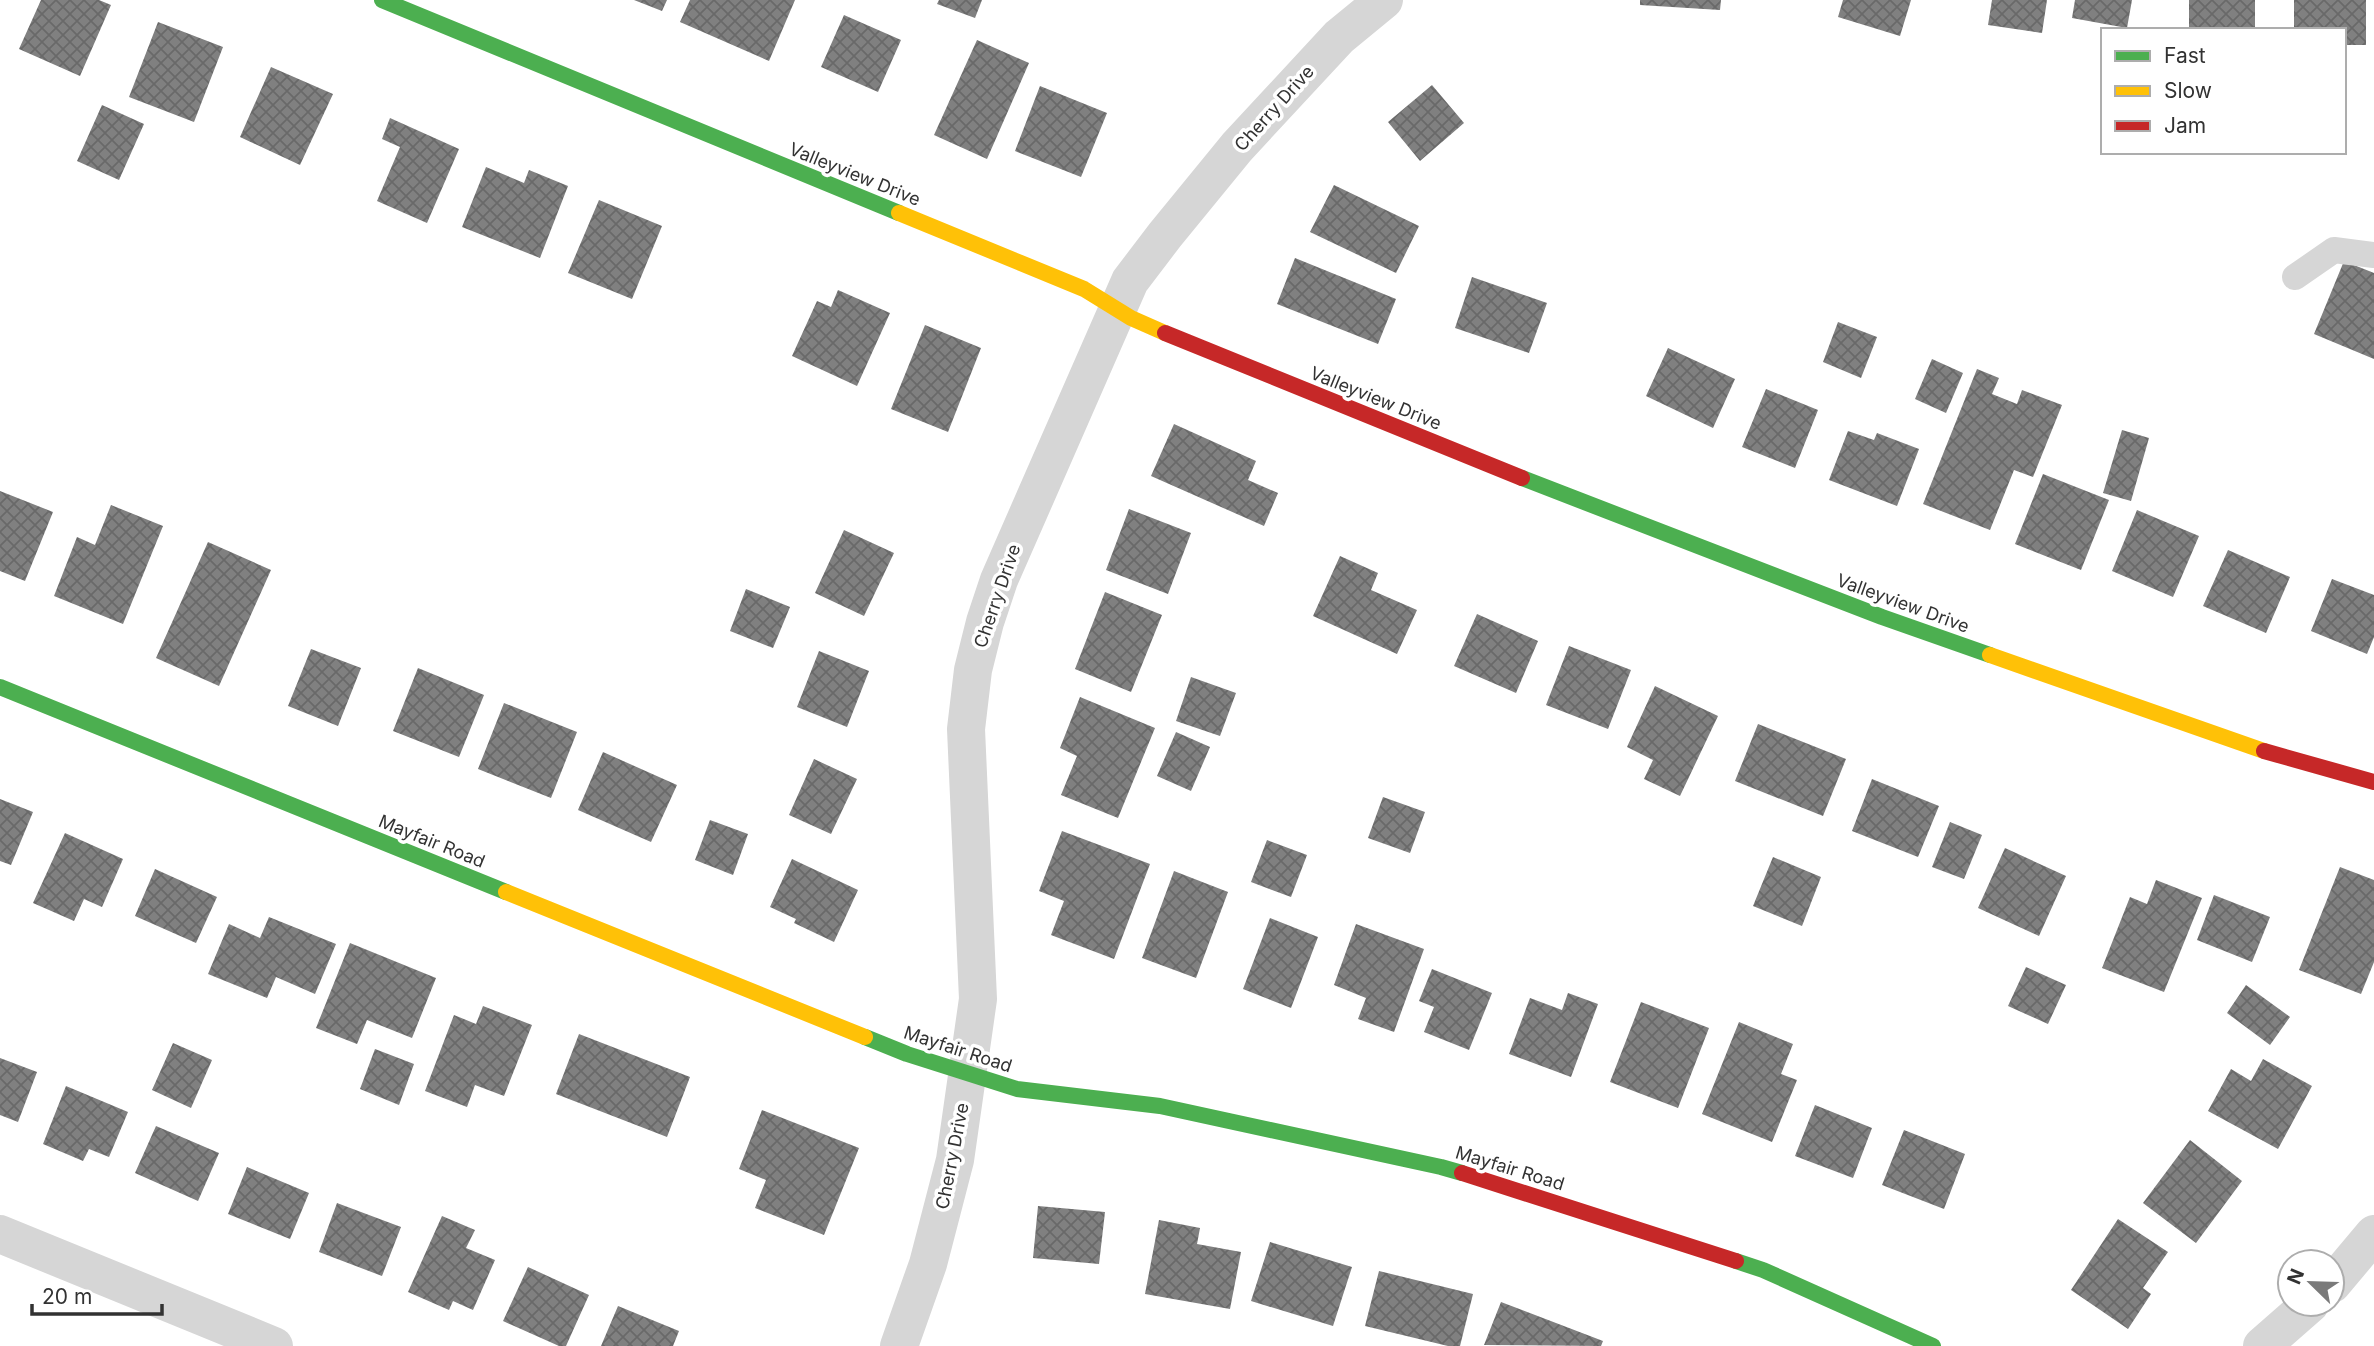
<svg xmlns="http://www.w3.org/2000/svg" width="2374" height="1346" font-family="Inter,sans-serif">
<style>
.building{fill:url(#building-cross-hatch)}
.lines{fill:none;stroke-linecap:round;stroke-linejoin:round}
.lane{stroke:#d6d6d6;stroke-width:26}
.street{stroke:#d6d6d6;stroke-width:38}
.fast{stroke:#4caf50;stroke-width:16}
.slow{stroke:#ffc107;stroke-width:16}
.jam{stroke:#c62828;stroke-width:16}
.labels{text-anchor:middle;dominant-baseline:central;stroke-width:7;stroke-linejoin:round;paint-order:stroke}
.street-label{font-size:18px;fill:#323232;stroke:#fff}
</style>
<defs>
<pattern id="building-cross-hatch" width="8" height="8" patternUnits="userSpaceOnUse" patternTransform="scale(1.75)"><rect width="8" height="8" fill="#808080"/><path d="M0 0l8 8M0 8l8-8" fill="none" stroke="#696969"/></pattern>
</defs>
<rect width="100%" height="100%" fill="#fff"/>
<!-- building -->
<path class="building" d="M41,0H99L111,5L80,76L19,49Z
M634,0H667L662,11Z
M690,0H795L769,61L680,22Z
M939,0H982L975,18L937,4Z
M1640,0H1721L1720,10L1640,5Z
M1843,0H1911L1900,36L1838,17Z
M1992,0H2047L2042,33L1988,25Z
M2075,0H2132L2127,28L2072,18Z
M2189,0H2255V30H2189Z
M2294,0H2366V45H2344V30H2294Z
M844,15L901,40L878,92L821,67Z
M158,22L223,47L194,122L129,97Z
M977,40L1029,63L987,159L934,135Z
M271,67L333,94L300,165L240,137Z
M1432,85L1464,123L1420,161L1388,122Z
M1040,86L1107,113L1081,177L1015,151Z
M102,105L144,124L119,180L77,161Z
M390,118L459,149L427,223L377,201L400,147L382,139Z
M486,167L524,183L529,170L568,186L540,258L462,227Z
M1334,185L1419,226L1396,273L1310,232Z
M599,200L662,226L632,299L568,273Z
M1295,258L1396,299L1378,344L1277,304Z
M2344,261L2374,273V359L2314,334Z
M1472,277L1547,303L1529,353L1455,328Z
M838,290L890,313L857,386L792,356L817,301L831,307Z
M1838,322L1877,337L1861,378L1823,362Z
M925,325L981,348L948,432L891,409Z
M1668,348L1735,379L1713,428L1646,396Z
M1932,359L1963,373L1946,413L1915,399Z
M1977,369L1999,378L1992,394L2017,404L2022,390L2062,405L2033,477L2014,470L1990,530L1923,504Z
M1766,389L1818,410L1795,468L1742,447Z
M1174,424L1256,461L1248,480L1278,493L1264,526L1151,476Z
M2122,430L2149,438L2131,501L2103,493Z
M1848,431L1874,440L1877,433L1919,449L1897,506L1829,480Z
M2043,474L2109,500L2081,570L2015,544Z
M0,491L53,512L25,581L0,571Z
M111,505L163,526L123,624L54,596L77,537L95,545Z
M1129,509L1191,533L1168,594L1106,570Z
M2137,510L2199,536L2173,597L2112,571Z
M844,530L894,553L864,616L815,593Z
M208,542L271,570L219,686L156,658Z
M2228,550L2290,577L2266,633L2203,606Z
M1340,556L1378,573L1371,590L1417,610L1397,654L1313,616Z
M2332,579L2374,595V637L2367,654L2311,631Z
M746,589L790,607L773,648L730,631Z
M1105,592L1162,615L1131,692L1075,669Z
M1477,614L1538,641L1516,693L1454,666Z
M1569,646L1631,670L1608,729L1546,705Z
M311,649L361,668L338,726L288,706Z
M819,651L869,671L847,727L797,707Z
M418,668L484,695L459,757L393,731Z
M1191,677L1236,693L1220,736L1176,721Z
M1655,686L1718,716L1680,796L1644,779L1653,760L1627,747Z
M1080,697L1155,728L1118,818L1061,795L1077,756L1060,748Z
M504,703L577,732L551,798L478,769Z
M1758,724L1846,759L1823,816L1735,781Z
M1176,732L1210,747L1191,791L1157,776Z
M603,752L677,785L651,842L578,810Z
M814,759L857,779L831,834L789,815Z
M1872,779L1939,806L1918,857L1852,831Z
M1383,797L1425,812L1410,853L1368,838Z
M0,799L33,812L11,865L0,861Z
M710,820L748,834L733,875L695,860Z
M1950,822L1982,835L1964,879L1932,867Z
M1062,831L1150,864L1114,959L1051,935L1064,901L1039,891Z
M65,833L123,859L102,907L84,899L74,921L33,903Z
M1267,840L1307,855L1291,897L1251,882Z
M2005,848L2066,876L2039,936L1978,908Z
M1773,857L1821,877L1802,926L1753,906Z
M792,859L858,890L834,942L794,923L796,919L770,907Z
M2340,867L2374,880V962L2361,994L2299,970Z
M155,869L217,897L196,943L135,916Z
M1174,871L1228,892L1196,978L1142,958Z
M2156,880L2202,898L2164,992L2102,968L2130,897L2147,904Z
M2214,895L2270,917L2252,962L2197,940Z
M269,917L336,944L315,994L276,977L267,998L208,974L229,924L260,938Z
M1270,918L1318,937L1291,1008L1243,989Z
M1356,924L1424,949L1394,1032L1358,1019L1366,998L1334,985Z
M350,943L436,978L412,1038L367,1020L357,1044L316,1028Z
M2026,967L2066,985L2048,1024L2008,1006Z
M1432,969L1492,993L1469,1050L1424,1032L1434,1007L1419,1001Z
M2246,985L2290,1017L2270,1045L2227,1013Z
M1568,993L1598,1004L1571,1077L1509,1054L1530,998L1562,1010Z
M1641,1002L1709,1028L1678,1108L1610,1082Z
M483,1006L532,1025L504,1096L475,1085L467,1107L425,1091L454,1015L476,1024Z
M1739,1022L1793,1044L1781,1074L1797,1080L1772,1142L1702,1114Z
M579,1034L690,1077L667,1137L556,1094Z
M173,1043L212,1060L191,1108L152,1090Z
M375,1049L414,1064L399,1105L360,1089Z
M0,1058L37,1072L18,1122L0,1115Z
M2263,1059L2312,1086L2278,1149L2208,1111L2231,1069L2251,1081Z
M66,1086L128,1112L109,1157L89,1149L83,1161L43,1144Z
M1815,1105L1872,1128L1853,1178L1795,1156Z
M762,1110L859,1148L824,1235L755,1208L766,1180L739,1169Z
M156,1126L219,1153L198,1201L135,1173Z
M1904,1130L1965,1154L1944,1209L1882,1185Z
M2190,1140L2242,1181L2196,1243L2143,1203Z
M247,1167L309,1193L290,1239L228,1214Z
M337,1203L401,1227L382,1276L319,1252Z
M1038,1206L1105,1212L1099,1264L1033,1258Z
M442,1216L475,1230L466,1248L495,1260L473,1310L453,1301L449,1310L408,1292Z
M2118,1219L2168,1252L2143,1288L2151,1294L2128,1329L2071,1290Z
M1159,1220L1200,1228L1197,1244L1241,1252L1230,1309L1145,1294Z
M1270,1242L1352,1267L1333,1326L1251,1301Z
M528,1267L589,1295L566,1346H559L503,1321Z
M1379,1271L1473,1294L1460,1346H1448L1365,1326Z
M1501,1302L1603,1341L1601,1346L1484,1345Z
M618,1306L679,1331L673,1346H601Z"/>
<g class="lines">
<!-- lane -->
<path class="lane" d="M2295,277L2334,250L2374,255"/>
<!-- street -->
<path class="street" d="M0,1234L274,1346
M2332,1284L2374,1234
M899,1346L928,1264L955,1160L978,999L966,729L973,670L985,622L999,580L1130,281L1165,235L1237,147L1339,37L1384,0
M2262,1346L2310,1304"/>
<!-- fast -->
<path class="fast" d="M382,0L899,213
M1522,478L1882,617L1990,655
M0,687L506,892
M865,1037L907,1054L1017,1089L1160,1106L1441,1167L1462,1173
M1736,1261L1763,1270L1933,1346"/>
<!-- slow -->
<path class="slow" d="M899,213L1084,289L1131,318L1165,333
M1990,655L2264,751
M506,892L865,1037"/>
<!-- jam -->
<path class="jam" d="M1165,333L1522,478
M2264,751L2374,782
M1462,1173L1736,1261"/>
</g>
<g class="labels">
<!-- street labels -->
<g class="street-label">
<text transform="translate(1274 108) rotate(-48)">Cherry Drive</text>
<text transform="translate(855 174) rotate(22)">Valleyview Drive</text>
<text transform="translate(1376 398) rotate(22)">Valleyview Drive</text>
<text transform="translate(997 596) rotate(-71)">Cherry Drive</text>
<text transform="translate(1903 603) rotate(20)">Valleyview Drive</text>
<text transform="translate(432 841) rotate(22)">Mayfair Road</text>
<text transform="translate(958 1049) rotate(18)">Mayfair Road</text>
<text transform="translate(952 1156) rotate(-79)">Cherry Drive</text>
<text transform="translate(1510 1168) rotate(17)">Mayfair Road</text>
</g>
</g>
<!-- legend -->
<rect x="2101" y="28" width="245" height="126" fill="#ffffff" stroke="#adadad" stroke-width="2"/>
<rect x="2115" y="51" width="35" height="10" fill="#4caf50" stroke="#adadad" stroke-width="2"/>
<text x="2164" y="63" font-size="21" fill="#323232">Fast</text>
<rect x="2115" y="86" width="35" height="10" fill="#ffc107" stroke="#adadad" stroke-width="2"/>
<text x="2164" y="98" font-size="21" fill="#323232">Slow</text>
<rect x="2115" y="121" width="35" height="10" fill="#c62828" stroke="#adadad" stroke-width="2"/>
<text x="2164" y="133" font-size="21" fill="#323232">Jam</text>
<!-- north arrow -->
<g transform="translate(2311 1283) rotate(293)"><circle r="33" fill="#ffffff" stroke="#adadad" stroke-width="2"/>
<path d="M0-5L12 26L0 18L-12 26Z" fill="#7a7a7a"/>
<text y="-10" font-size="19" font-weight="bold" text-anchor="middle" fill="#323232">N</text>
</g>
<!-- scale -->
<path d="M32 1304v10h130v-10" fill="none" stroke="#323232" stroke-width="3.5"/>
<text x="42" y="1304" font-size="21" fill="#323232" stroke="#ffffff" stroke-width="5" paint-order="stroke">20 m</text>
</svg>
